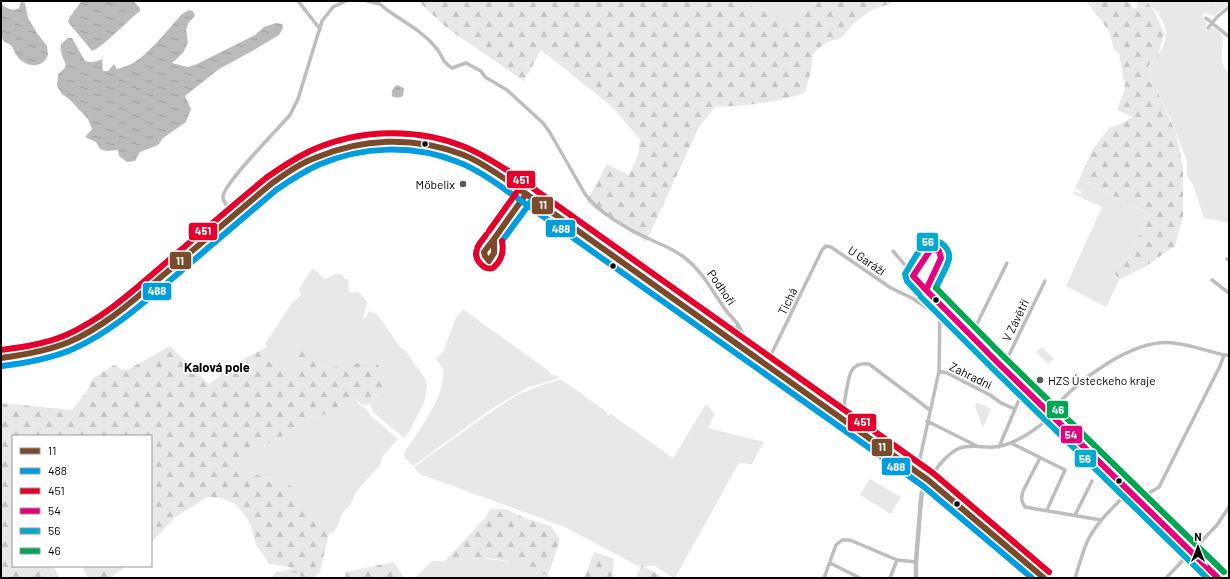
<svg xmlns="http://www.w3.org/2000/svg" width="1230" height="579" font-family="Barlow,sans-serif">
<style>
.green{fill:#e8e8e8}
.forest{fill:url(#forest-firs)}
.wetland{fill:url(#wetland-marsh)}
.water{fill:url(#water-ripples)}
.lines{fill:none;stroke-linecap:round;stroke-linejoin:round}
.primary-casing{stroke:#dbdbdb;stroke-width:8}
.minor{stroke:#bdbdbd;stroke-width:3.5}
.tertiary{stroke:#bdbdbd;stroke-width:4.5}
.primary{stroke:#bdbdbd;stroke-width:5.5}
.bus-1-casing{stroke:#fff;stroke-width:9}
.bus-2-casing{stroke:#fff;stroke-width:9}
.bus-3-casing{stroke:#fff;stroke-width:9}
.bus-4-casing{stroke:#fff;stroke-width:9}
.bus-5-casing{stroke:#fff;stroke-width:9}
.bus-6-casing{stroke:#fff;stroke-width:9}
.bus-1{stroke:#7a4b2a;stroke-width:6}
.bus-2{stroke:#009ee0;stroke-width:6}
.bus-3{stroke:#e4002b;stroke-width:6}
.bus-4{stroke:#e5007d;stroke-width:6}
.bus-5{stroke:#00a9ce;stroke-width:6}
.bus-6{stroke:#00a651;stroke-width:6}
.bus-dot{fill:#000;stroke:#fff;stroke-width:1.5}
.poi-dot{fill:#595959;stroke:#fff;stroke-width:1.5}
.labels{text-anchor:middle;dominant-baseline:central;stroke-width:3.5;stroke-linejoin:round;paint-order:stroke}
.poi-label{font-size:12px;fill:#000;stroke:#fff;text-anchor:end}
.street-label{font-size:12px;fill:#000;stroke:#fff}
.neighbourhood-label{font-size:13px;font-weight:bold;fill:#000;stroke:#fff}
.line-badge{stroke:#fff;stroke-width:1.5}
.badge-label{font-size:11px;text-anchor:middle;font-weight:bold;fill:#fff}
</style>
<defs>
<pattern id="forest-firs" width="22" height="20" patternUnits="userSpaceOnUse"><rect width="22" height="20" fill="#e8e8e8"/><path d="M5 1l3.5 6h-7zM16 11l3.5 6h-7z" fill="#c5c5c5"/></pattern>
<pattern id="wetland-marsh" width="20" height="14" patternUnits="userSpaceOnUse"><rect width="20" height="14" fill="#e8e8e8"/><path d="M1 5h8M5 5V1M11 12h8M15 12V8" fill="none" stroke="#c5c5c5"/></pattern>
<pattern id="water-ripples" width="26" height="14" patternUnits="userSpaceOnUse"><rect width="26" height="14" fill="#bababa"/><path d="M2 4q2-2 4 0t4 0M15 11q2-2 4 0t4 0" fill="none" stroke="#9e9e9e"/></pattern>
</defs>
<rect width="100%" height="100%" fill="#fff"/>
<!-- green -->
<path class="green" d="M737,1H819L791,20Z
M1148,1H1204L1208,3L1213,1H1229V4L1214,16L1204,13L1202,16L1207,22L1205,29L1207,31L1210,28H1215C1230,39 1218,51 1223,65C1224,68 1227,70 1229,73V223L1204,218L1193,185L1187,176V161L1171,120L1158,93L1148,67C1149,62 1155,60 1158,55C1162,50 1166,41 1166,34C1166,31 1165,25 1163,22C1161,17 1157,17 1160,11L1157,12C1153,9 1150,6 1148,1Z
M1079,180L1121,199L1149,215L1128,259L1124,260L1115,277L1119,280L1106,307L1066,286L1102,207L1073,194L1074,191L1081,194L1082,192L1075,188Z
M312,269L315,270L325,279C333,277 331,272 343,275L344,279H348L349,292L351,293L355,292H359L367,302L363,318H365L369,311L378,315L400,347L405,350L426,380L427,386L424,403L409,432L404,438L373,412L370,403L377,397L370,361L344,366L317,367L314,358H294L299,368L280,370L265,344L292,303L299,297L301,294L299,289Z
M462,310H464L549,371L550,374L551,375L553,374L560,378L529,387L516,394L487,412L413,466L405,458L404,453C415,437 437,406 441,388C443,382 443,376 444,370L436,359L443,352L456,318Z
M1042,347L1054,359L1048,364L1036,352Z
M559,380H562L607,412V414L608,416L611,414L673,458L706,404L715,414L708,428L764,442L752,464L739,463L675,578H673L655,566H638L565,527L420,474L414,467L488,414L517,395L539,386Z
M352,397C356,399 356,401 359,404C364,408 368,409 371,416L398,439L382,457L380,465L356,492L351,504L342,514L336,529L333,533H329L324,529L304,503L295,493L273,479L257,475L241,468V461L250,453L279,438L306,419L331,413L348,398Z
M977,402L991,409L983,428L975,407Z
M870,479L901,497L891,514L860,495Z
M481,558C506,561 531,565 552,578H415L432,561C449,561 465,559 481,558Z"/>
<!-- forest -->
<path class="forest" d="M418,1H737L791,20L819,1H897L870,11L854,23L841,38L827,42L813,53L811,71L805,93L781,100L748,105L715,107L699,127L646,242L586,203L607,164L629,175L638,155L640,139L610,105L541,50L524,81L447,28Z
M1086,1H1129L1131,5L1134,9L1137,7V1H1147L1155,13L1164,33L1158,56L1150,63L1148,67L1158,93L1176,133L1183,167V217L1175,246L1143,268L1119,280C1110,271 1119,262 1128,259L1149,215C1127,200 1102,191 1079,180L1092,150L1110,127L1116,126L1133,117L1117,110L1125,88L1119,53L1114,49L1109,31Z
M170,346L209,384L245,358L267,347L280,370L298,368L294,358V354L300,351L306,350L314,358L317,367L344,366L370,361L376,362L386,377C381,389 370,418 355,398H348L331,413L306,419L279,438L250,453L241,461V468L257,475L273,479L277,478L283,481L293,488L295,493L304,503L324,529L329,533L320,572L313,578H302L289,567L270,564L256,545L250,523L237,505L222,498L208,497L175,517L151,543V436H13V566H54L59,578H1V403L72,410L85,394L93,378L114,365L123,370L129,369Z
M490,509H506L525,518L551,526L560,539L548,576C527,566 503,558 479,558C468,558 457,561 445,561L486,517Z
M594,552L614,559L612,578H584Z
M394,562L404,578H345L346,572Z
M82,566H126L111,578H87Z
M641,566H643L664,578H636Z"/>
<!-- wetland -->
<path class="wetland" d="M293,568L303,578H272L275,573Z"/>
<!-- water -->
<path class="water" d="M83,1H133L140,8V11C129,19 101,49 92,51L68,22L69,18L81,2Z
M21,2L25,3L28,18L37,33L47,46L48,55C45,61 43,64 36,65C29,66 21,62 17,56C12,48 14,45 4,42L1,36V3C5,8 13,12 19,8Z
M189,10L193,11L195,16L189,22L186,30L188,43L183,53L172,63L188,67L197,64L255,35L264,27L276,23L282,24L283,28L279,35L254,50L219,69L185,96L191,109L186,122L163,138L158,145L140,152L135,161L127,162L119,156L118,150L106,151L100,149L96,142L85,137L92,129L88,119L69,99L62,94L57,86L58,74C72,64 62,62 61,51C60,49 61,47 61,44L68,38H72L85,61C92,63 96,62 102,59L103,71H108L114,64L117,69C121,68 125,67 129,65C146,58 169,28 182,14Z
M397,85L402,87L404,89L403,96C400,98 395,98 392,96C391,91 393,88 397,85Z"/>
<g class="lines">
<!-- primary casing -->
<g class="primary-casing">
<path id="primary" d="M1,358C55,352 84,340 127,306L271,184C325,142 397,128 461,154C478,161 493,171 508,181L928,480L947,495L977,522L1044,578"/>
</g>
<!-- minor -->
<path class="minor" d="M298,1L320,29
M367,1L380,4L387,10L417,30L429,40L438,50L444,61L449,66L452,68L466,63L481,71L485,77L507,90L543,123L549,131L585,194C598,212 627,229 647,238C660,244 674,249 685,258C702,271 713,292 725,309C731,318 742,325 743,337L738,344
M1206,18L1229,37
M1208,28L1217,17L1229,7
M235,215C231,210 223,204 223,197C222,185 279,128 290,115L298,99L322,21L333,7L346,1
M893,251L926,290L971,336L1130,490L1218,578
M484,252L526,194
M1227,259L1229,260
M1212,280L1229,293
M725,335H734L738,325
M971,336L1007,263
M766,365L822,250L826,246L831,247L891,288L912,298L930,310L939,309
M1001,365L1008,357L1045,281
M939,371L947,373L990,395L1001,403L1015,409
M1050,413C1075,382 1132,338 1174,343C1191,345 1207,351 1224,355H1229
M842,419C844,409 847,377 852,370C856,364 862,363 869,364L930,410
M927,421L977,446
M1011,443L1065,470L1047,510
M999,447L1024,388
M1040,458L1023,491C1021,498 1021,501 1025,507L1101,520
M917,472L939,371L940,308
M928,480C937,468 946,454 960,448C971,444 983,448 994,447C1013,446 1039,428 1052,415
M1139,499L1159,487L1220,366L1224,355
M1075,515L1092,481
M830,563L860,578
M824,578L836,545L842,540H850L897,560L916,562
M890,578L897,560
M1075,578C1079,566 1082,554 1087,542C1096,522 1115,506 1130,490
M1166,578L1217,525L1229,507"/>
<!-- tertiary -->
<path class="tertiary" d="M916,578V562L921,499L922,492L928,480"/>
<!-- primary -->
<use href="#primary" class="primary"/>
<!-- bus-1 casing -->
<g class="bus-1-casing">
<path id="bus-1" d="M494,239V253L489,261L485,256L484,252Z
M494,239L526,194
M1,358C24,355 47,351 69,342C106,326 136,298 167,272C202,243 236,213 271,184C285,174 299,164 315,158C362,138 413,136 461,154C478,160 493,171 508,181L928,480L1044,578"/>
</g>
<!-- bus-2 casing -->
<g class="bus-2-casing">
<path id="bus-2" d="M502,241L533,199
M2,366C26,363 50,359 73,349C111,332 142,304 174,277C208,248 242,219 276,190C289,181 303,172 318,165C362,146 413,144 458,162C474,168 489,178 503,188L923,486L1032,578"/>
</g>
<!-- bus-3 casing -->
<g class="bus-3-casing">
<path id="bus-3" d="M489,231L519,189
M486,235C483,240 478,244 477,249C473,259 484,271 493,268C502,260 504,252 502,241
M1,350C23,347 45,344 66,335C102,319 132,292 162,266C196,237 231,207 266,178C280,168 294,159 310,151C358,129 416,127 465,147C482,154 497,164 513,174L933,473L1049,572"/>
</g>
<!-- bus-4 casing -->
<g class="bus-4-casing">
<path id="bus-4" d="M931,249L939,251L941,258L926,290L913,276Z
M926,290L996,361L1218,578"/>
</g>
<!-- bus-5 casing -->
<g class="bus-5-casing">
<path id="bus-5" d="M919,294L907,281L905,274C908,269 921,246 926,243C937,235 951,248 949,259C947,268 939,280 936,288
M921,297L991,367L1207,578"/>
</g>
<!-- bus-6 casing -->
<g class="bus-6-casing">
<path id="bus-6" d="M936,288L1002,355L1224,572"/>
</g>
<!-- bus-1 -->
<use href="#bus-1" class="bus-1"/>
<!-- bus-2 -->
<use href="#bus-2" class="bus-2"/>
<!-- bus-3 -->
<use href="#bus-3" class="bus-3"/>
<!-- bus-4 -->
<use href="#bus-4" class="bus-4"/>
<!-- bus-5 -->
<use href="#bus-5" class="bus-5"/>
<!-- bus-6 -->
<use href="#bus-6" class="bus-6"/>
</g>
<!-- markers -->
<g class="bus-dot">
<circle cx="425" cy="144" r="3.5"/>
<circle cx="613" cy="266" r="3.5"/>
<circle cx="936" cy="300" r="3.5"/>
<circle cx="1119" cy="481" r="3.5"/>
<circle cx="957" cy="504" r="3.5"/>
</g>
<g class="poi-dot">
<circle cx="463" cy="184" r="4"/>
<circle cx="1040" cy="380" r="4"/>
</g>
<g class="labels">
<!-- poi labels -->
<g class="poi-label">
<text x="455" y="184">Möbelix</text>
<text x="1048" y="380" text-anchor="start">HZS Ústeckeho kraje</text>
</g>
<!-- street labels -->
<g class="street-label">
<text transform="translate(867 260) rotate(34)">U Garáží</text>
<text transform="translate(722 287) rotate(55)">Podhoří</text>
<text transform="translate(787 301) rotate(-64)">Tichá</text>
<text transform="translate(1015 320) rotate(-64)">V Závětří</text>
<text transform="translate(971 375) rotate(26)">Zahradní</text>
</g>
<!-- neighbourhood labels -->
<g class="neighbourhood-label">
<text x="217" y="367">Kalová pole</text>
</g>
</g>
<g class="line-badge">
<rect x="506" y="170" width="30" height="19" rx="4" fill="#e4002b"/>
<rect x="531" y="196" width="23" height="19" rx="4" fill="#7a4b2a"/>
<rect x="545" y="219" width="31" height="19" rx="4" fill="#009ee0"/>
<rect x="188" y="222" width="30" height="19" rx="4" fill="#e4002b"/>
<rect x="916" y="232" width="23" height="20" rx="4" fill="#00a9ce"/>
<rect x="169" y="251" width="23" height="19" rx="4" fill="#7a4b2a"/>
<rect x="142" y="282" width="30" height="19" rx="4" fill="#009ee0"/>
<rect x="1046" y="400" width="23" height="19" rx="4" fill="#00a651"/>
<rect x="847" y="413" width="30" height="19" rx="4" fill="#e4002b"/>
<rect x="1060" y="425" width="23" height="19" rx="4" fill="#e5007d"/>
<rect x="871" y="438" width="22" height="19" rx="4" fill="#7a4b2a"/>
<rect x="1074" y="449" width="23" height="19" rx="4" fill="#00a9ce"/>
<rect x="881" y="457" width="30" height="19" rx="4" fill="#009ee0"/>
</g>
<g class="badge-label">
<text x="521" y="184">451</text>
<text x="543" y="209">11</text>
<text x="561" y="233">488</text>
<text x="203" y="235">451</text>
<text x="928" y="246">56</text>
<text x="180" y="265">11</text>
<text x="157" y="295">488</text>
<text x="1058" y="414">46</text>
<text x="862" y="426">451</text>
<text x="1071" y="439">54</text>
<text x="882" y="451">11</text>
<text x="1085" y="463">56</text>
<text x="896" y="471">488</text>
</g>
<!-- border -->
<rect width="1230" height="579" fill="none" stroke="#000000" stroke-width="4"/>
<!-- legend -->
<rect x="12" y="435" width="140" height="132" fill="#ffffff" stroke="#999999"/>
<rect x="20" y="448" width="20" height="6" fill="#7a4b2a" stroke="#999999"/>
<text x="48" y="455" font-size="12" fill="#000000">11</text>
<rect x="20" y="468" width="20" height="6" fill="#009ee0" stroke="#999999"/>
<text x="48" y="475" font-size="12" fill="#000000">488</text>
<rect x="20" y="488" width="20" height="6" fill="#e4002b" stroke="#999999"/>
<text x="48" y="495" font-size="12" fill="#000000">451</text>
<rect x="20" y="508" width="20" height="6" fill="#e5007d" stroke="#999999"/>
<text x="48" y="515" font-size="12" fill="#000000">54</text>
<rect x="20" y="528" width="20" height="6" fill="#00a9ce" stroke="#999999"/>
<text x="48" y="535" font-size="12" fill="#000000">56</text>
<rect x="20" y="548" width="20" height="6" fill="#00a651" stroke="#999999"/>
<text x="48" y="555" font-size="12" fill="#000000">46</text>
<!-- north arrow -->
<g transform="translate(1198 547)" stroke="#ffffff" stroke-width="3" paint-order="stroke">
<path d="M0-3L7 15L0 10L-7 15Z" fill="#000000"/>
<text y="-6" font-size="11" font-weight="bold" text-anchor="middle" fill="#000000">N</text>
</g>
</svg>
